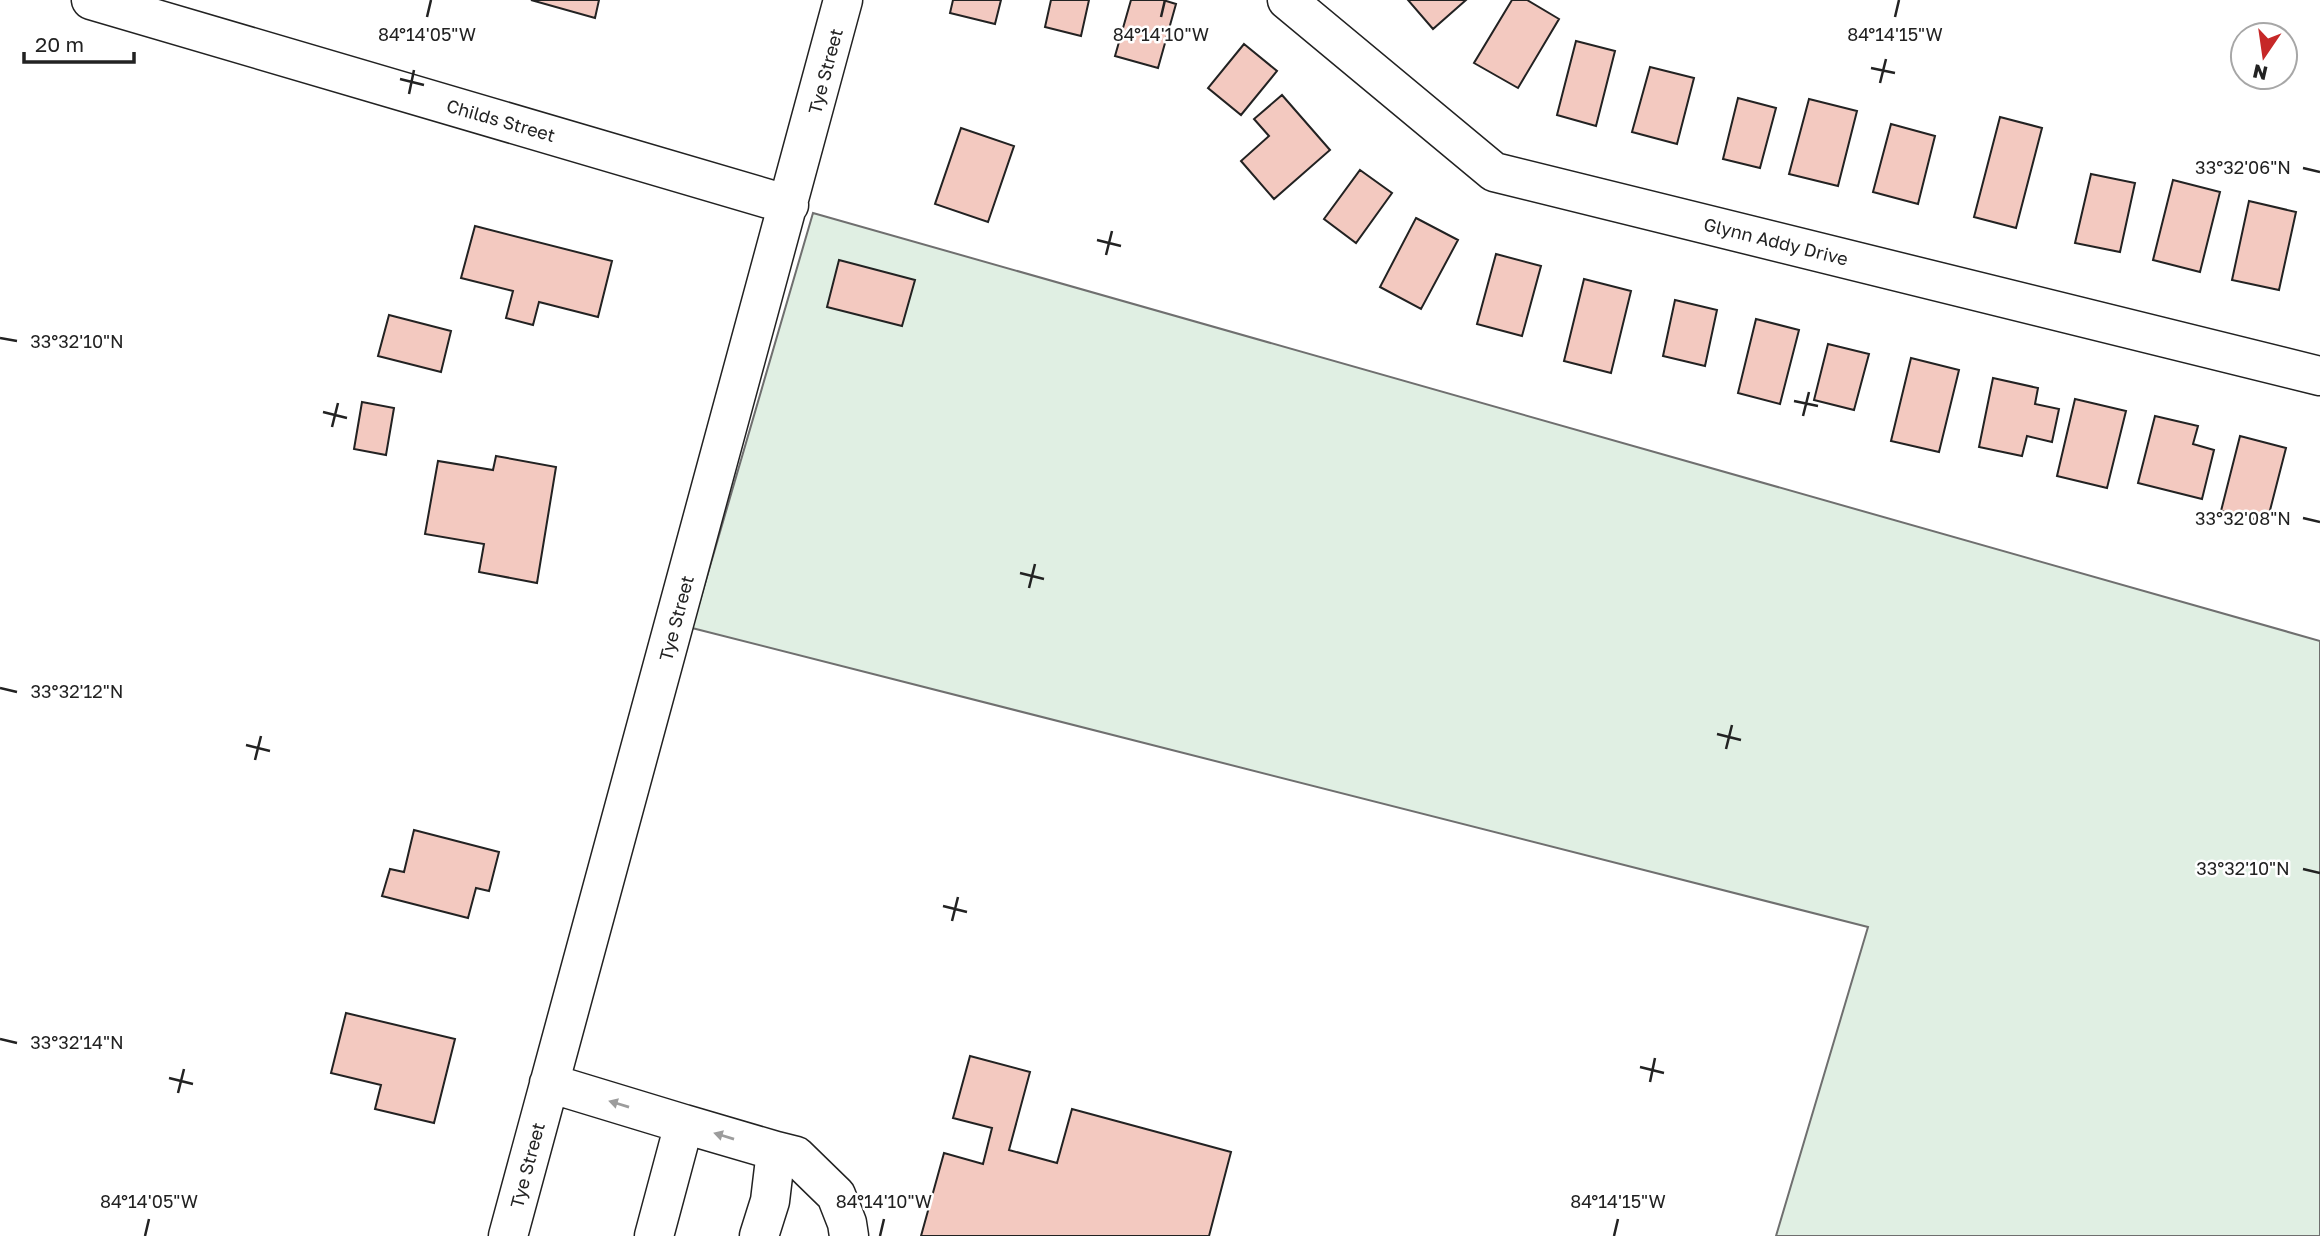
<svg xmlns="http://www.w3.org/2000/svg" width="2320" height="1236" font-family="'Golos Text',sans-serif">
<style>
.green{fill:#e0efe3;stroke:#6f6f6f;stroke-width:2}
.building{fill:#f3c9c0;stroke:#222;stroke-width:2}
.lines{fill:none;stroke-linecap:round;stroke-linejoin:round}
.minor-casing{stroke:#222;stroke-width:41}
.minor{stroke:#fff;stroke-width:38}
.oneway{fill:#9c9c9c}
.ticks{fill:none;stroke:#222;stroke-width:2.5}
.labels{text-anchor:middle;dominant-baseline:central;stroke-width:5;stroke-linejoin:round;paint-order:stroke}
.street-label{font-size:18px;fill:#222;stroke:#fff}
.ticks-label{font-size:18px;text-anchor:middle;fill:#222;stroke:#fff;stroke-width:5;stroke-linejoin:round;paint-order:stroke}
</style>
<rect width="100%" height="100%" fill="#fff"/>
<!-- green -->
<path class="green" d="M813,213L2320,641V1236H1776L1868,927L692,628Z"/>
<!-- building -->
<path class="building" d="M531,0H599L595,18Z
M953,0H1001L995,24L950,13Z
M1051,0H1089L1081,36L1045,27Z
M1131,0H1163L1176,4L1158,68L1115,56Z
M1408,0H1466L1433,29Z
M1512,0H1527L1559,19L1518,88L1474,63Z
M1576,41L1615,51L1596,126L1557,115Z
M1244,44L1277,71L1241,115L1208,88Z
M1650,67L1694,78L1677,144L1632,132Z
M1282,95L1330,150L1274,199L1241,161L1269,136L1254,119Z
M1738,98L1776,108L1760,168L1723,159Z
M1809,99L1857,111L1838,186L1789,174Z
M2000,117L2042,128L2016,228L1974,217Z
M1891,124L1935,136L1918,204L1873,192Z
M961,128L1014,146L988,222L935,204Z
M1360,170L1392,193L1356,243L1324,219Z
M2091,174L2135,183L2120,252L2075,243Z
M2173,180L2220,192L2200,272L2153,260Z
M2249,201L2296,212L2279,290L2232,280Z
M1416,218L1458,240L1421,309L1380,287Z
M475,226L612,261L598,317L539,302L533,325L506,318L513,291L461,278Z
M1496,254L1541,266L1522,336L1477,324Z
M839,260L915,280L902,326L827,307Z
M1584,279L1631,291L1611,373L1564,361Z
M1675,300L1717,310L1705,366L1663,356Z
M389,315L451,331L441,372L378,356Z
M1756,319L1799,330L1780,404L1738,393Z
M1828,344L1869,354L1854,410L1814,400Z
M1911,358L1959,370L1939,452L1891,441Z
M1993,378L2038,388L2035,404L2059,409L2052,442L2027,436L2022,456L1979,447Z
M2075,399L2126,411L2107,488L2057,476Z
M362,402L394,408L386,455L354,449Z
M2155,416L2198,426L2193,444L2214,450L2202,499L2138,483Z
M2240,436L2286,448L2267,522L2221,511Z
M496,456L556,467L537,583L479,572L484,544L425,534L438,461L493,470Z
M414,830L499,852L489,891L476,888L468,918L382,896L390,869L404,872Z
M346,1013L455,1039L434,1123L375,1109L381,1085L331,1073Z
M970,1056L1030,1072L1009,1150L1057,1163L1072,1109L1231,1152L1209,1236H921L944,1153L983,1164L992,1128L953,1118Z"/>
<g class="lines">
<!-- minor casing -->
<g class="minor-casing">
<path id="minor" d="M91,0L789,205
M1287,0L1494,172L2320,376
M549,1083L684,1124
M776,1151L796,1156L836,1195L847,1223L849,1236
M508,1236L843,0
M654,1236L684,1124L776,1151L770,1201L759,1236"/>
</g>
<!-- minor -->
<use href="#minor" class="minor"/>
</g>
<!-- one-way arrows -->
<defs><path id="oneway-solid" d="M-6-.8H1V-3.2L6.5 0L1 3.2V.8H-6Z" transform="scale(1.75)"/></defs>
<g class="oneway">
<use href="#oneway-solid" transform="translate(619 1104) rotate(-163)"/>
<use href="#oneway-solid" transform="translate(724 1136) rotate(-163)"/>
</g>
<!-- ticks -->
<path class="ticks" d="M427,17L431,0M1161,17L1165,0M1895,17L1899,0M1871,68L1895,73M400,79L424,85M1880,83L1886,59M409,94L414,70M2303,168L2320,172M1097,240L1121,246M1106,255L1112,231M0,338L17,341M1794,401L1818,406M323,412L347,418M1803,416L1809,392M332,427L338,403M2303,518L2320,522M1020,573L1044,579M1029,588L1035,564M0,688L17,692M1717,734L1741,740M246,745L270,751M1726,749L1732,725M255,760L261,736M2303,869L2320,873M943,906L967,912M952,921L958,897M0,1039L17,1043M1640,1067L1664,1073M169,1078L193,1084M1650,1082L1655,1058M178,1093L184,1069M145,1236L149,1219M880,1236L884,1219M1614,1236L1618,1219"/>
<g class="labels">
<!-- street labels -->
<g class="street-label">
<text transform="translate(825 71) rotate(-75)">Tye Street</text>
<text transform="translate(501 120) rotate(16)">Childs Street</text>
<text transform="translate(1776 241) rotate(14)">Glynn Addy Drive</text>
<text transform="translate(676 618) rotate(-75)">Tye Street</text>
<text transform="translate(527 1165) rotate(-75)">Tye Street</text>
</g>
</g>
<g class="ticks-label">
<text x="427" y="41">84°14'05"W</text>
<text x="1161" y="41">84°14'10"W</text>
<text x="1895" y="41">84°14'15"W</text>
<text x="2243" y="174">33°32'06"N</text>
<text x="77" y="348">33°32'10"N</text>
<text x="2243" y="525">33°32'08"N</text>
<text x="77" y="698">33°32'12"N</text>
<text x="2243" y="875">33°32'10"N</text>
<text x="77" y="1049">33°32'14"N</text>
<text x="149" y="1208">84°14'05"W</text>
<text x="884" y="1208">84°14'10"W</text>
<text x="1618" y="1208">84°14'15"W</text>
</g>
<!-- north arrow -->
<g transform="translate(2264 56) rotate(193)"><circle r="33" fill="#ffffff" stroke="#a7a7a7" stroke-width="2"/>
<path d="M0-5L12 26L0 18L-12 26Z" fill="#c62828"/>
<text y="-10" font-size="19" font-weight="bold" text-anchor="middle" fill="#222222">N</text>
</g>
<!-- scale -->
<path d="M24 52v10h110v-10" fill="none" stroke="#222222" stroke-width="3.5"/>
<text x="35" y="52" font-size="21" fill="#222222" stroke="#ffffff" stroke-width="5" paint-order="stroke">20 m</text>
</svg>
